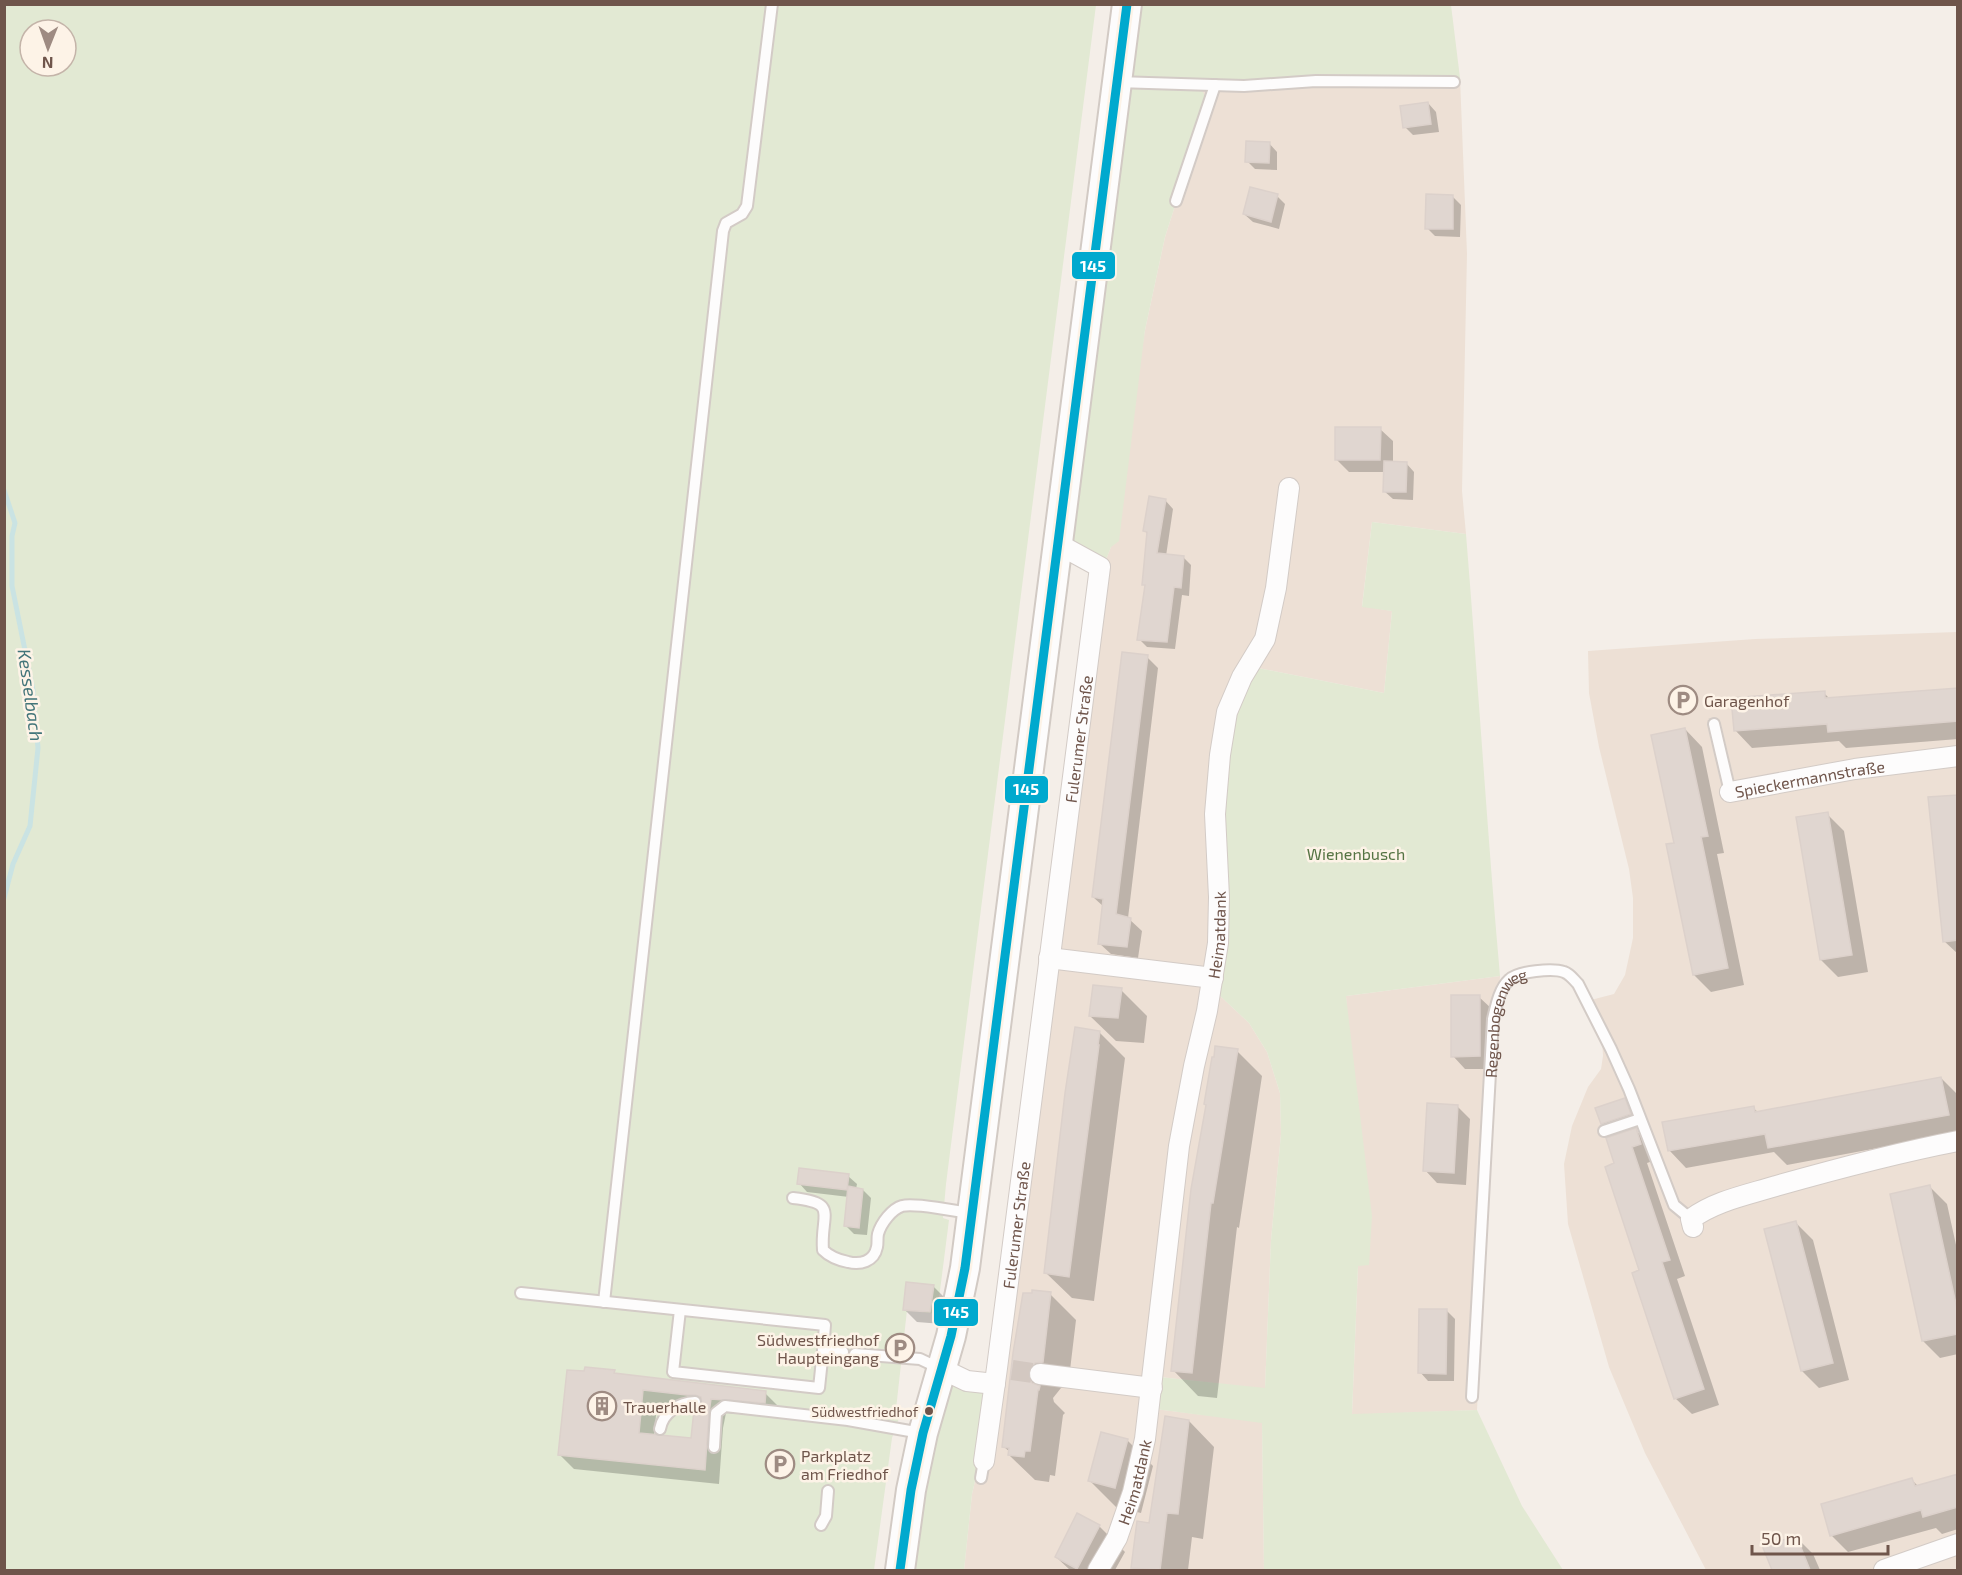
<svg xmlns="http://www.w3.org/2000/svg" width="1962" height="1575" font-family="'Exo 2',sans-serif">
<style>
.residential{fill:#ede0d5}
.green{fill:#e2e9d3;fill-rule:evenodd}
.shadow{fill:#0003;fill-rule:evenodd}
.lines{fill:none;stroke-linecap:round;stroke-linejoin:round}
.stream{stroke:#cae3e3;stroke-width:5}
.building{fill:#e0d6d0;stroke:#dcd1cb;stroke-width:1.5;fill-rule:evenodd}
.minor-tunnel{stroke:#d3c8c1;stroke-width:20;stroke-dasharray:20 10;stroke-linecap:butt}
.service-casing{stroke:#d3cbc6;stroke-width:14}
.minor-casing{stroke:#d3cbc6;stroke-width:22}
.secondary-casing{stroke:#d2cac4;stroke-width:32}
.service{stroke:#fdfcfc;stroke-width:10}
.minor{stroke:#fdfcfc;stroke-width:20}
.secondary{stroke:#fdfcfc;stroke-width:28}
.bus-1-casing{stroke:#fdf3e7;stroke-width:14}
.bus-1{stroke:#00a9ce;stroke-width:9}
.bus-dot{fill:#6f554b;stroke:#fdf3e7;stroke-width:2}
.labels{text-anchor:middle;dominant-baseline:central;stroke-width:5;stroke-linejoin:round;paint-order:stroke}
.bus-label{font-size:14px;fill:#6f554b;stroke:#fdf3e7;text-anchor:end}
.poi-label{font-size:16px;fill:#6f554b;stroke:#fdf3e7;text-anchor:start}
.street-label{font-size:16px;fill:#6f554b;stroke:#fdf3e7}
.park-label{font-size:16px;fill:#567444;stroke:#fdf3e7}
.water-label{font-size:18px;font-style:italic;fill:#43757a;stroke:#fdf3e7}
.line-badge{stroke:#fdf3e7;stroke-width:2}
.badge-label{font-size:16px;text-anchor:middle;font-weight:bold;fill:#fff}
</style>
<rect width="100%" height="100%" fill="#f4eee8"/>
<!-- residential -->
<path class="residential" d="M1318,74L1460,78L1467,254L1462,491L1466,534L1372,522L1362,606L1392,611L1384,693L1253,667L1217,993L1249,1023L1267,1052L1280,1093L1281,1134L1271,1240L1265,1389L1160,1377L1155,1409L1262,1422L1264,1570H964L972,1494L980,1460L1103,567L1111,547L1145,330L1165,237L1208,103L1187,80L1238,82Z
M1957,632V1570H1706L1645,1453L1609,1367L1568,1224L1564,1164L1572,1126L1588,1087L1601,1069L1603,1056L1602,1039L1587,1001L1614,994L1625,975L1633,938V898L1629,869L1599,747L1589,693L1588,651L1755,639Z
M1500,976L1477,1410L1352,1415L1358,1266L1346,996Z"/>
<!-- green -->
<path class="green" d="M4,5H1096L946,1184L943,1218L949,1220L937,1314L907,1310L895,1418H899L892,1438L874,1570H5ZM30,30H66V66H30Z
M1137,5H1451L1460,78L1318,74L1238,82L1188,81L1203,92L1208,103L1165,237L1145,330L1119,541L1111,547L1103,567L1065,545Z
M1372,522L1466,534C1478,681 1487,829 1500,976L1346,996L1372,1216L1369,1265L1358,1266L1352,1414L1477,1410L1522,1506L1563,1570H1264L1262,1423L1155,1409L1159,1377L1265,1388L1271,1240L1281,1134L1280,1093L1267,1052L1249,1023L1217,993L1222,785L1232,712L1253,667L1384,693L1392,611L1362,607Z
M948,1376L992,1388L980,1460L972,1494L964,1570H910L918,1510Z"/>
<!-- shadow -->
<path class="shadow" d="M1428,103L1436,112L1439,132L1413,135L1405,127Z
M1269,143L1277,152V170L1255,169L1247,161Z
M1277,196L1285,204L1279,229L1253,222L1244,214Z
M1453,197L1461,205L1460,237L1435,236L1427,228Z
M1380,429L1393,441V463H1406L1414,472L1413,500L1393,499L1384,491L1385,472H1349L1336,459Z
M1165,500L1173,509L1166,556L1183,557L1191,565L1189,596L1182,595L1175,649L1147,647L1139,639L1146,586L1144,584L1148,534L1145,531Z
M1147,657L1158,668L1128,918L1142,931L1138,958L1111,954L1099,943L1104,907L1093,897Z
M1958,689V739L1846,748L1839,741L1752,748L1735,730L1824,693L1831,700Z
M1685,729L1702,747L1724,853L1717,854L1744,985L1711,992L1694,975Z
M1958,796V954L1944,941Z
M1827,814L1844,831L1868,972L1838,977L1821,960Z
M1121,990L1147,1016L1144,1043L1116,1041L1090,1016Z
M1479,997L1492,1009V1069H1465L1453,1056Z
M1099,1032L1125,1058L1094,1301L1072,1298L1046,1273Z
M1237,1051L1262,1076L1239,1228L1237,1227L1217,1398L1198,1396L1173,1370Z
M1941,1078L1958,1095V1133L1787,1165L1774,1152L1686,1168L1669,1150L1753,1108L1758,1112Z
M1624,1100L1628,1104L1633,1118L1606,1127L1602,1123Z
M1457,1106L1470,1119L1466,1185L1437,1183L1425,1170Z
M1635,1130L1652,1146L1656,1160L1647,1163L1685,1276L1677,1279L1719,1405L1692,1414L1675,1398L1641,1271L1616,1164Z
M848,1176L857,1184L856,1189L863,1190L871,1198L867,1235L854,1234L846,1226L849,1197L807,1192L799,1183Z
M1930,1187L1947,1204L1958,1254V1354L1940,1358L1923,1341Z
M1795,1222L1813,1240L1849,1380L1819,1388L1802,1371Z
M933,1286L946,1299L942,1324L917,1322L904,1309Z
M1050,1294L1076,1320L1068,1387L1061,1388L1053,1398L1054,1402L1065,1413L1063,1415L1055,1476L1050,1475L1049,1482L1035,1480L1009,1455L1010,1452L1004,1447Z
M1447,1311L1455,1319L1454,1381H1428L1420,1372Z
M614,1372L617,1375L765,1393L780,1408L779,1417L726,1413L723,1428L719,1484L574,1469L559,1454ZM657,1405L702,1408L693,1440L654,1436Z
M1189,1421L1214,1447L1203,1539L1192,1537L1188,1570H1133L1138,1523L1150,1524Z
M1127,1440L1153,1466L1141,1513L1116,1507L1090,1481Z
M1958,1476V1529L1942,1534L1936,1528L1848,1552L1831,1535L1912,1480L1919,1487Z
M1099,1526L1125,1552L1115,1570H1070L1056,1557Z
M1796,1537L1813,1554L1820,1570H1773L1765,1549Z"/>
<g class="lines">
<!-- stream -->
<path class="stream" d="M4,490L15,523L12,536V586L33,690L38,748L30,826L13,864L4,898"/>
</g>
<!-- building -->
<path class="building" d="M1428,102L1431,124L1403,128L1400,106Z
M1246,141L1270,142L1269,163L1245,162Z
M1250,187L1278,194L1271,222L1243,214Z
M1426,194L1453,195V229H1425Z
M1335,427H1381L1380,460H1335Z
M1384,461L1407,462L1406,492H1383Z
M1149,496L1166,499L1157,553L1184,556L1181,588L1174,587L1167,642L1137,640L1145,585H1142L1147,532L1143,531Z
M1122,652L1148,655L1116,914L1131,918L1127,947L1098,944L1103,899L1092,897Z
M1958,688V721L1828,732L1827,724L1734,731L1731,698L1825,691V698Z
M1685,728L1708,836L1701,837L1728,968L1693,975L1666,844L1674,843L1651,735Z
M1958,795V940L1943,942L1928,797Z
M1828,812L1852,955L1820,960L1796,817Z
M1093,985L1122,988L1118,1018L1089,1016Z
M1451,995H1480V1056L1451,1057Z
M1075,1027L1100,1031L1098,1045H1099L1069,1277L1044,1273L1065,1093Z
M1215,1046L1238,1049L1213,1203H1211L1192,1373L1171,1371L1191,1189L1206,1105L1204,1104L1212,1057H1214Z
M1941,1077L1949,1115L1768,1148L1765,1134L1668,1151L1662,1122L1754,1106L1755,1112Z
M1625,1098L1631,1114L1601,1124L1595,1108Z
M1427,1103L1458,1105L1454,1173L1423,1171Z
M1636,1128L1641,1144L1632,1147L1670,1260L1662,1262L1704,1389L1674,1399L1632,1273L1639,1270L1605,1167L1614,1163L1606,1138Z
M799,1168L849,1174L847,1190L797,1184Z
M1930,1185L1958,1313V1334L1922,1341L1890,1194Z
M848,1186L863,1189L859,1228L844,1226Z
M1796,1221L1833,1363L1801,1371L1764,1229Z
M906,1282L934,1285L930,1312L903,1310Z
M1032,1290L1051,1292L1043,1362L1035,1363L1028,1372L1029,1378L1032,1383L1040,1386L1039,1390H1038L1030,1451H1025L1024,1457L1008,1455L1009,1448L1002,1447L1013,1353L1023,1293H1032Z
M1419,1309H1447L1446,1374L1418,1373Z
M585,1367L615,1370L614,1373L766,1391L765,1403L711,1399L709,1413L705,1470L558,1455L567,1370L584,1371ZM643,1390L687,1395H695L701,1397L702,1405L694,1410L691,1438L639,1433Z
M1165,1416L1189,1420L1178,1514L1167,1513L1160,1570L1131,1568L1137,1521L1149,1523Z
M1101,1432L1128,1439L1115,1488L1088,1481Z
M1958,1474V1507L1923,1517L1921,1510L1830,1536L1821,1504L1912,1478L1915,1486Z
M1077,1513L1100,1525L1077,1569L1055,1557Z
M1796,1535L1810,1570H1772L1763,1548Z"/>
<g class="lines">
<!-- minor-tunnel -->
<path class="minor-tunnel" d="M1012,1370L1040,1374"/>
<!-- service casing -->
<g class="service-casing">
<g id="service">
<path d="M1117,82L1244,86L1316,81L1454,82"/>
<path d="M1176,201L1215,85"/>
<path d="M1714,724L1730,792"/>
<path d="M1604,1131L1640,1119"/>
<path d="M793,1198C840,1203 820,1214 823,1250C830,1257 838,1260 848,1262C860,1265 874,1262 877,1247C878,1243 877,1238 878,1234C881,1223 892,1209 902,1206C915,1203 958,1211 972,1214"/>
<path d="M521,1293L825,1325L823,1350L843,1352"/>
<path d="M604,1302L723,231L726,223L742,214L747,206L772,4"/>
<path d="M680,1310L673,1372L819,1388L823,1350"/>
<path d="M855,1354L920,1359L939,1368"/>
<path id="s1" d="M1472,1397L1493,1019C1496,1007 1499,989 1509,980C1518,971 1553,968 1564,972C1570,974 1573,979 1578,984L1611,1049L1629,1089L1674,1205L1691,1219"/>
<path d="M660,1429C663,1412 679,1403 695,1402"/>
<path d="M714,1447L716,1413L725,1406L848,1420L921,1433"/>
<path d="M981,1478L984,1461"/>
<path d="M821,1525L826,1516L828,1491"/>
</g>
</g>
<!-- minor casing -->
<g class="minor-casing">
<g id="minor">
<path id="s2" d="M1730,792L1855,769L1958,756"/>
<path d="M1049,958L1213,978"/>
<path d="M1693,1227L1691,1219C1715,1201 1747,1195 1776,1186C1836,1169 1896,1153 1958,1141"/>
<path d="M942,1369L967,1381L995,1384"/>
<path d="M1040,1374L1152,1388"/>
<path id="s3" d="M984,1461L997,1368L1100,567L1058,544"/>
<path id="s4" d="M1098,1570L1117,1538L1133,1492L1145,1439L1179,1146L1194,1066L1207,1011L1218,943L1219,897L1215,814L1220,755L1227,712L1242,677L1265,639L1276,588L1289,488"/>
<path d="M1884,1570L1958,1544"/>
</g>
</g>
<!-- secondary casing -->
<g class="secondary-casing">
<path id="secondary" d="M900,1570L911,1490L923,1433L951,1336L965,1268L1127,4"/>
</g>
<!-- service -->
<use href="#service" class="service"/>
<!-- minor -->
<use href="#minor" class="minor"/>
<!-- secondary -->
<use href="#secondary" class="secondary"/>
<!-- bus-1 casing -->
<g class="bus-1-casing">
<path id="bus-1" d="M900,1570L911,1490L923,1433L951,1336L965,1268L1127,4"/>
</g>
<!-- bus-1 -->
<use href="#bus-1" class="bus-1"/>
</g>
<!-- icons -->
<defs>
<g id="parking-ring" transform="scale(1.5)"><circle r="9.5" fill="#fdf3e7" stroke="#9e8b82" stroke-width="1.5"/><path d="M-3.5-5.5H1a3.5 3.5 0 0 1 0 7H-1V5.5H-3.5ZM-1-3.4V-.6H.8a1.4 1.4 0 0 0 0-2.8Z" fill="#9e8b82"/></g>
<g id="building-ring" transform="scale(1.5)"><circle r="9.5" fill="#fdf3e7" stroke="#9e8b82" stroke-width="1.5"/><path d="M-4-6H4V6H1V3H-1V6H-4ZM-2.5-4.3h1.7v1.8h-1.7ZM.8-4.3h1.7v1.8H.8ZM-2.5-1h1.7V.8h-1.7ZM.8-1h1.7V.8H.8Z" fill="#9e8b82"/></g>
</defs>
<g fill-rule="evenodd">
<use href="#parking-ring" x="1683" y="700"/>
<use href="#parking-ring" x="900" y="1348"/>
<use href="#building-ring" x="602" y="1406"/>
<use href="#parking-ring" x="780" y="1464"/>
</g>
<!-- markers -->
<circle class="bus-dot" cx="929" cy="1411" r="5"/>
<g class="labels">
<!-- bus labels -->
<g class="bus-label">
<text x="918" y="1411">Südwestfriedhof</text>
</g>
<!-- poi labels -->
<g class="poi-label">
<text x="1704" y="700">Garagenhof</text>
<text x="879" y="1339" text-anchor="end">Südwestfriedhof<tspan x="879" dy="18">Haupteingang</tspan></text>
<text x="623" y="1406">Trauerhalle</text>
<text x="801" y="1455">Parkplatz<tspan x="801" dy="18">am Friedhof</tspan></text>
</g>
<!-- street labels -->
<g class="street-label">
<text stroke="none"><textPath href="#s3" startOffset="728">Fulerumer Straße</textPath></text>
<text stroke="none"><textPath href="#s2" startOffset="81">Spieckermannstraße</textPath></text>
<text stroke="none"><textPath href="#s4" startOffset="650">Heimatdank</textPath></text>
<text stroke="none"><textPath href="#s1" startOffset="380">Regenbogenweg</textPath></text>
<text stroke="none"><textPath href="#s3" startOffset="238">Fulerumer Straße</textPath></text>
<text stroke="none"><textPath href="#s4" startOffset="96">Heimatdank</textPath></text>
</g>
<!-- park labels -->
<g class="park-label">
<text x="1356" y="853">Wienenbusch</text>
</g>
<!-- water labels -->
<g class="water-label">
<text transform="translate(31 695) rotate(82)">Kesselbach</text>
</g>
</g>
<g class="line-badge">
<rect x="1071" y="251" width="45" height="29" rx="6" fill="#00a9ce"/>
<rect x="1004" y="775" width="45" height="29" rx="6" fill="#00a9ce"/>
<rect x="933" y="1298" width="46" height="29" rx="6" fill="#00a9ce"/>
</g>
<g class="badge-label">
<text x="1093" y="272">145</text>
<text x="1026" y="795">145</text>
<text x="956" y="1318">145</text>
</g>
<!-- border -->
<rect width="1962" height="1575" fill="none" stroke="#6f554b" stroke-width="12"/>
<!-- north arrow -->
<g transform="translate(48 48) rotate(181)"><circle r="28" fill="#fdf3e7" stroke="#c4b4a9" stroke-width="1.5"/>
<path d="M0-4.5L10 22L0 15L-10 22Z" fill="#9e8b82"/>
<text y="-9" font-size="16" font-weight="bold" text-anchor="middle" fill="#6f554b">N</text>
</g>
<!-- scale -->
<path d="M1752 1545v9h136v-9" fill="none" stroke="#6f554b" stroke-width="3"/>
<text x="1761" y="1545" font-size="18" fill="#6f554b" stroke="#fdf3e7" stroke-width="4.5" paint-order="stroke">50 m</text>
</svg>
